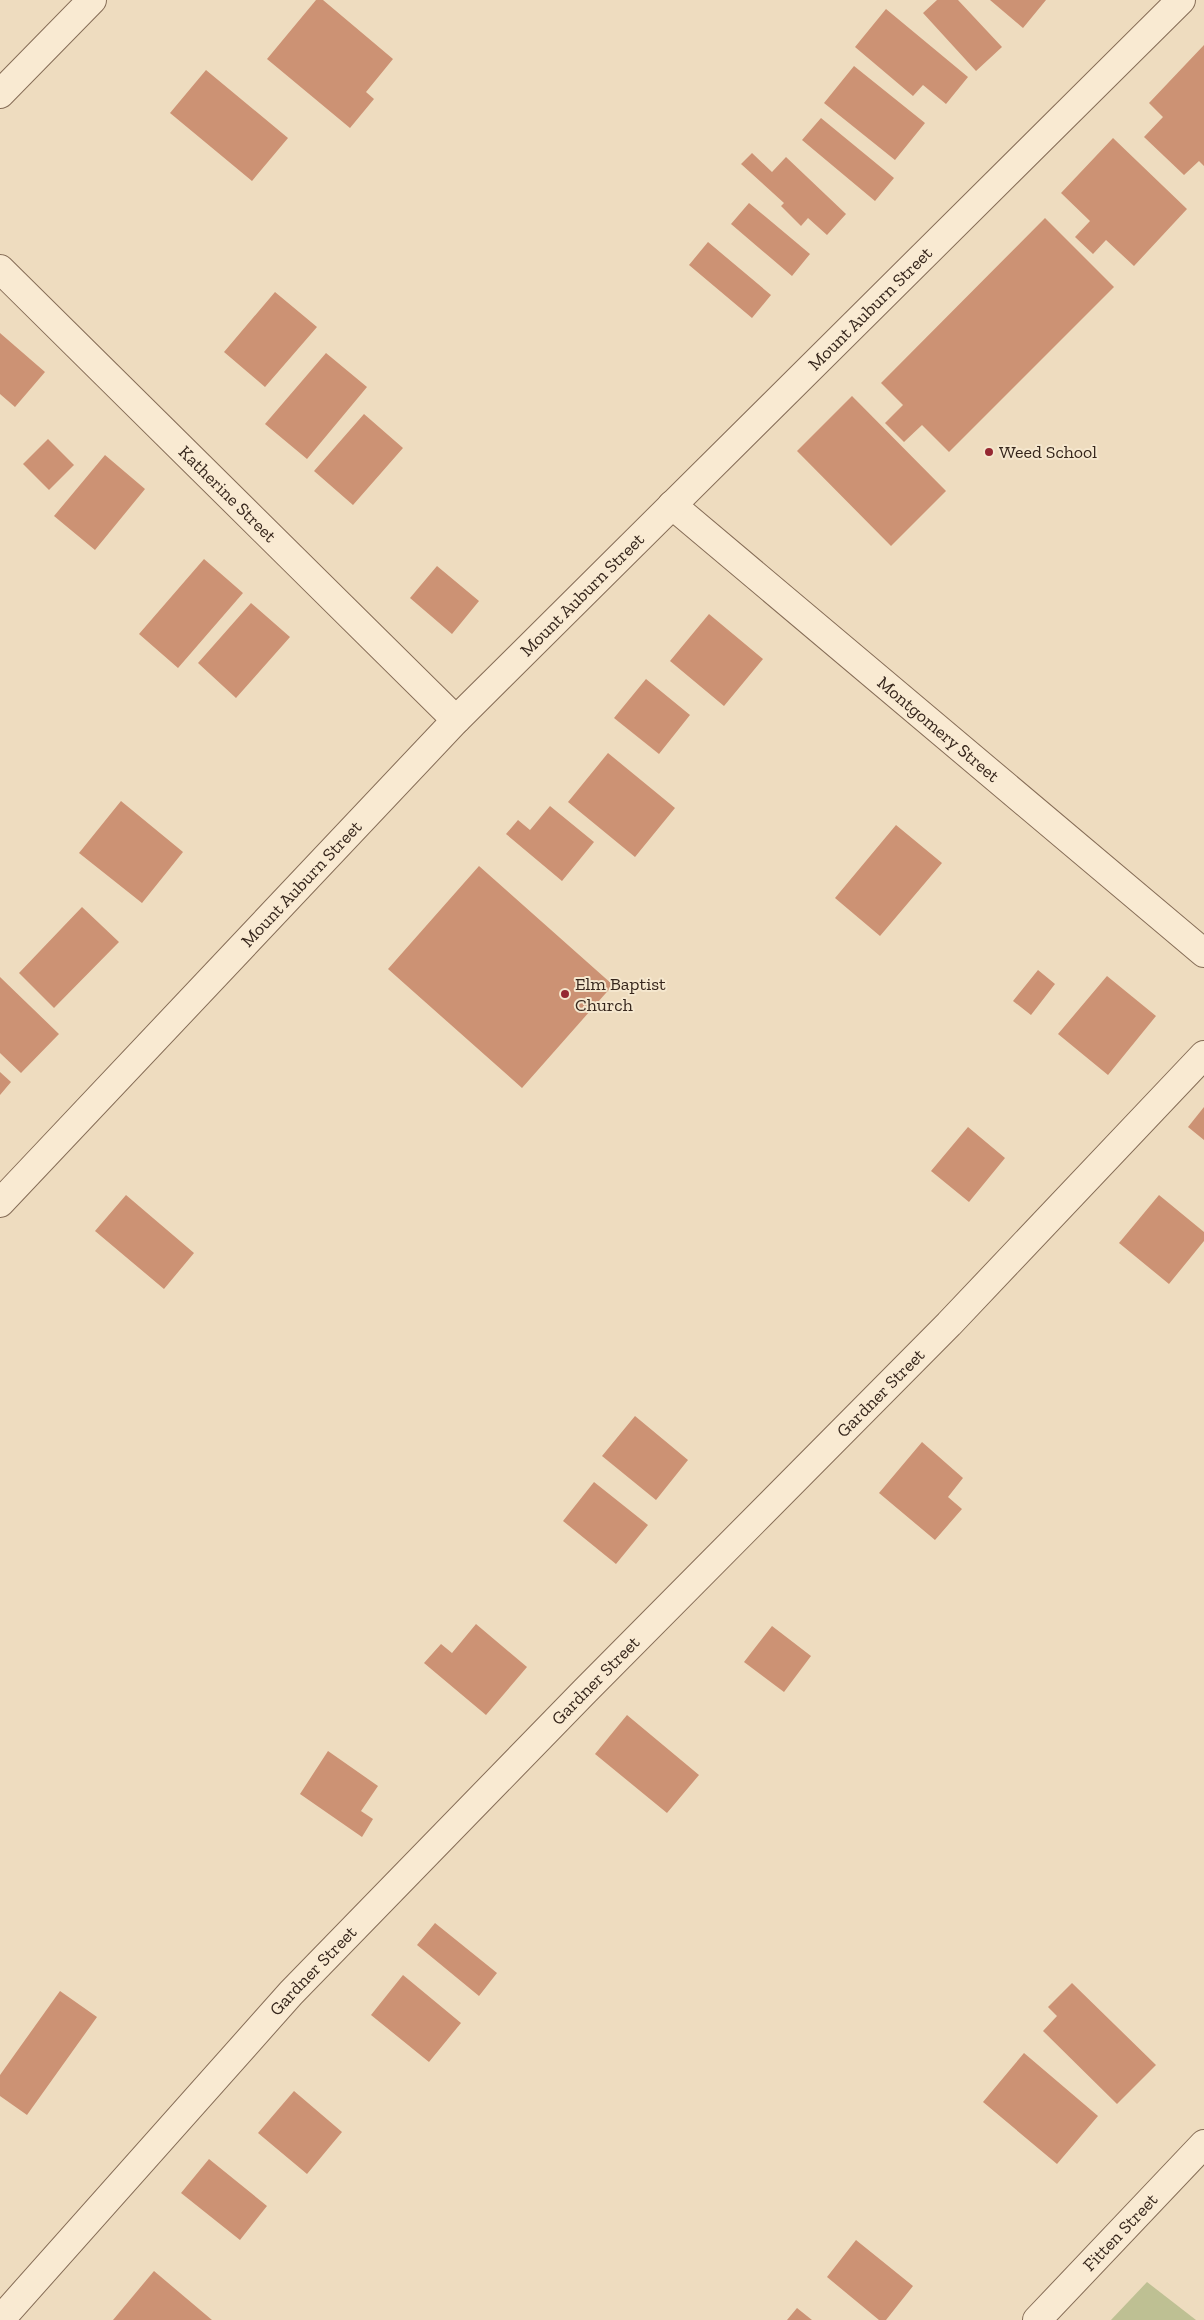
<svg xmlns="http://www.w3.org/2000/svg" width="1204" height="2320" font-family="'Zilla Slab',serif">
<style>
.cemetery{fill:#bec093}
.building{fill:#cc9274}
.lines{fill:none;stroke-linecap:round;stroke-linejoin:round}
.minor-casing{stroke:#866d57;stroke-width:30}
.minor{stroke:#f9ead2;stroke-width:28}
.poi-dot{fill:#952731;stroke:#f5e7ce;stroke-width:2}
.labels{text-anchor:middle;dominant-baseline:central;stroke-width:4;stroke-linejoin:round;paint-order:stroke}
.street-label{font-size:18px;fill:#36261c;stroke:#f5e7ce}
.poi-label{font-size:18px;fill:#36261c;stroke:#f5e7ce;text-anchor:start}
</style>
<rect width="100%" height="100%" fill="#eedcbf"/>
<!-- cemetery -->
<path class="cemetery" d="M1147,2282L1196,2320H1111Z"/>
<!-- building -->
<path class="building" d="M316,0H323L393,59L366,92L374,99L350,128L267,59Z
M937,0H958L1002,47L976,71L923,13Z
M990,0H1046L1023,28Z
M886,9L968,77L946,104L923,85L913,96L855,47Z
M1204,45V166L1199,161L1184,175L1144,137L1163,117L1149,103Z
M854,66L925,123L895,160L824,103Z
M206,70L288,138L252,181L170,113Z
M821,118L894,178L875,201L802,140Z
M1113,138L1187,209L1134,266L1106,240L1093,254L1075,237L1090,221L1061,193Z
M752,153L772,172L786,157L846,214L827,235L808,218L801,226L781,206L784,203L741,164Z
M749,203L810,254L792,276L731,224Z
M1045,218L1114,287L949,452L922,425L904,442L885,423L903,405L881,383Z
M708,242L771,295L752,318L689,265Z
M275,292L317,327L265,387L224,352Z
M0,333L45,372L15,407L0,394Z
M326,353L367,387L307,459L265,424Z
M852,396L946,491L891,546L797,451Z
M364,414L403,448L353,505L314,471Z
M48,439L74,465L49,490L23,464Z
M105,455L145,489L95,550L54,516Z
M204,559L243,593L178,668L139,634Z
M437,566L479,601L452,634L410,598Z
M251,603L290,637L236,698L198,663Z
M709,614L763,659L724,706L670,661Z
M646,679L690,715L659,754L614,718Z
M608,753L675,808L635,857L568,802Z
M121,801L183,852L142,903L79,853Z
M550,806L594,842L562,881L506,834L518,820L530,830Z
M896,825L942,863L880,936L835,898Z
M479,866L613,985L522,1088L388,969Z
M82,907L119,942L54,1008L19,973Z
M1038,970L1055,984L1031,1015L1013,1001Z
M1107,976L1156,1016L1108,1075L1058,1034Z
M0,977L59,1034L21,1073L0,1053Z
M0,1072L11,1082L0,1095Z
M1204,1107V1140L1188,1127Z
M968,1127L1005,1158L969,1202L931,1171Z
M126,1195L194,1253L164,1289L95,1231Z
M1159,1195L1204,1232V1241L1169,1284L1119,1243Z
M635,1416L688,1460L656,1500L602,1456Z
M922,1442L963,1478L948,1497L962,1509L935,1540L879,1493Z
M594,1482L648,1525L616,1564L563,1521Z
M476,1624L527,1667L486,1715L424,1663L441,1644L452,1653Z
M772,1626L811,1656L784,1692L744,1662Z
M627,1715L699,1775L667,1813L595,1754Z
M328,1751L378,1786L361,1811L373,1819L362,1837L300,1794Z
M435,1923L497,1973L479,1996L417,1945Z
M403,1975L461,2023L429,2062L371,2015Z
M1072,1983L1156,2065L1117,2104L1043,2031L1057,2016L1048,2007Z
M60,1991L97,2017L27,2115L0,2096V2075Z
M1024,2053L1098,2116L1057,2164L983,2102Z
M294,2091L342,2132L307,2174L258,2133Z
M209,2159L267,2206L240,2240L181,2193Z
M856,2240L913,2286L886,2320H879L827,2277Z
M154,2271L212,2320H113Z
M797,2308L812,2320H787Z"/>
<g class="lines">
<!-- minor casing -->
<g class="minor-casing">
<g id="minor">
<path d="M0,94L92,0"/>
<path id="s1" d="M0,269L456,720"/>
<path id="s2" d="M672,505L1204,953"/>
<path id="s3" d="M0,1203L456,720L1181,0"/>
<path id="s4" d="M0,2320L291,1993L585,1691L949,1324L1204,1055"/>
<path id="s5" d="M1037,2320L1204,2144"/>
</g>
</g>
<!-- minor -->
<use href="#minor" class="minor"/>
</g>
<!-- markers -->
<g class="poi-dot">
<circle cx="989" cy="452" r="5"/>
<circle cx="565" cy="994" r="5"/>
</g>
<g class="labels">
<!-- street labels -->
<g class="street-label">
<text stroke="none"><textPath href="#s3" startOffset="1248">Mount Auburn Street</textPath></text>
<text stroke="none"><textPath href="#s1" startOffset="320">Katherine Street</textPath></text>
<text stroke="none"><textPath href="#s3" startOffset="842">Mount Auburn Street</textPath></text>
<text stroke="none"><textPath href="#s2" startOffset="348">Montgomery Street</textPath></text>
<text stroke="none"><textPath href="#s3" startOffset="439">Mount Auburn Street</textPath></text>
<text stroke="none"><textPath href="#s4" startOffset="1279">Gardner Street</textPath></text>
<text stroke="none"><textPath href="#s4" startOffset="874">Gardner Street</textPath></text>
<text stroke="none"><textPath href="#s4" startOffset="469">Gardner Street</textPath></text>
<text stroke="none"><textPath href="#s5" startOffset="121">Fitten Street</textPath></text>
</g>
<!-- poi labels -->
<g class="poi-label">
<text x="999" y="452">Weed School</text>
<text x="575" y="984">Elm Baptist<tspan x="575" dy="21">Church</tspan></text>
</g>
</g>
</svg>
